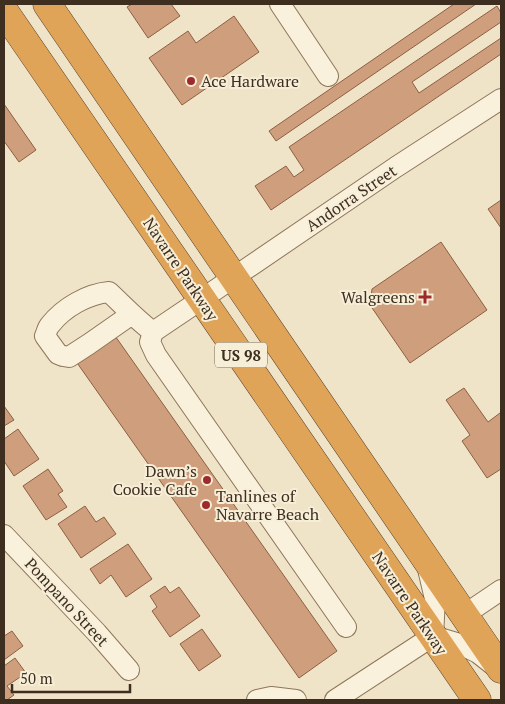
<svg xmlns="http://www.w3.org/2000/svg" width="505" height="704" font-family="'PT Serif',serif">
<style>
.building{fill:#cf9f7d;stroke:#8d5f41}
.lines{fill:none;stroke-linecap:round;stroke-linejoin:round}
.minor-casing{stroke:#8d765c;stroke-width:22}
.highway-casing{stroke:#5b4430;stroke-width:29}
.minor{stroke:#faf1dc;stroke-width:20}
.highway{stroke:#e0a458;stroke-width:28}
.poi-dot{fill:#9e2a2b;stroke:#f7eed8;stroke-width:2}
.labels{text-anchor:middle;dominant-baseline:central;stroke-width:4;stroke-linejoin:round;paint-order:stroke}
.shield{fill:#f7eed8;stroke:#756857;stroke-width:1}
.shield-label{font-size:15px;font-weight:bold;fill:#3d2e20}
.poi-label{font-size:16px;fill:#3d2e20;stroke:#f7eed8;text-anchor:start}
.street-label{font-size:16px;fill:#3d2e20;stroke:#f7eed8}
</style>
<rect width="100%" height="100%" fill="#f0e4c8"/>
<!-- building -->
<path class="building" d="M132,4H171L180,16L148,38L127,7Z
M454,4H476L276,141L269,131Z
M497,6L501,13V22L412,82L419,93L501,38V54L271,210L255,186L286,166L294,177L304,170L289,147Z
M234,16L259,52L182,105L149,58L188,31L196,43Z
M4,104L36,150L19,162L4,141Z
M501,200V228L488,209Z
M441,242L487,310L410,363L370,305L372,289Z
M113,333L337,651L299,678L75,360Z
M464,388L488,422L500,413L501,415V469L487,478L462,441L470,435L446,400Z
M4,406L14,420L4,426Z
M18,429L39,459L14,476L4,461V439Z
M48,469L63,491L58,494L67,507L46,520L23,486Z
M85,506L96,522L104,517L116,534L81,558L58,524Z
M128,544L152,579L126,597L111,575L100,584L90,569Z
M165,586L170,593L179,587L200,616L170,637L152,611L157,607L150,596Z
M202,629L221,656L199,671L180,644Z
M12,631L23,646L4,660V636Z
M15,658L26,673L7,686L14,695L7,700H4V666Z"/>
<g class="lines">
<!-- minor casing -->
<g class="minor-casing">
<path id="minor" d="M280,4L328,76
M132,314L89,344L69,357L63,356L58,354L45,336C47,332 47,328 50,325C64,307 88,294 109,292C124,306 137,320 153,332
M4,535L97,633L129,670
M428,569L435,599L433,636
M464,615L501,590
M346,627L156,355L150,342L153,332L202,299L396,167L501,99
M257,700L271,697L296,700
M335,700L433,636L460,644L478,653L492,664"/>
</g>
<!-- highway casing -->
<g class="highway-casing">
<path id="highway" d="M47,4L501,669
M4,11L477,700"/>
</g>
<!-- minor -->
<use href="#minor" class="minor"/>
<!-- highway -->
<use href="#highway" class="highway"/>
</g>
<!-- markers -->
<g class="poi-dot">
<circle cx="191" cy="81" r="5"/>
<path d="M422.5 289.5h5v5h5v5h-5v5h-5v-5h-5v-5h5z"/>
<circle cx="207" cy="480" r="5"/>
<circle cx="206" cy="505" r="5"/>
</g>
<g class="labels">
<!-- shield labels -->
<rect class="shield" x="215" y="342.5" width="52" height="25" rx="4"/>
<g class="shield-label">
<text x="241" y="355">US 98</text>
</g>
<!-- poi labels -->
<g class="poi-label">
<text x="201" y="81">Ace Hardware</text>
<text x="415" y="297" text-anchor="end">Walgreens</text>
<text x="197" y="471" text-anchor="end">Dawn’s<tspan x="197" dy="18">Cookie Cafe</tspan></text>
<text x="216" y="496">Tanlines of<tspan x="216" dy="18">Navarre Beach</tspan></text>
</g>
<!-- street labels -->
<g class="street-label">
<text transform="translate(351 198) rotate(-34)">Andorra Street</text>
<text transform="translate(181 269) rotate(56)">Navarre Parkway</text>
<text transform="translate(67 602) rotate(47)">Pompano Street</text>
<text transform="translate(410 603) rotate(56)">Navarre Parkway</text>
</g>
</g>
<!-- border -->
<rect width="505" height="704" fill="none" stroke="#3d2e20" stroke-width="10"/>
<!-- scale -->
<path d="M12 684v8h118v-8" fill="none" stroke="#3d2e20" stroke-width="2.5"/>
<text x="20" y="684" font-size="15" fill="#3d2e20" stroke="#f7eed8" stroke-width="4" paint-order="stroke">50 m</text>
</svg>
